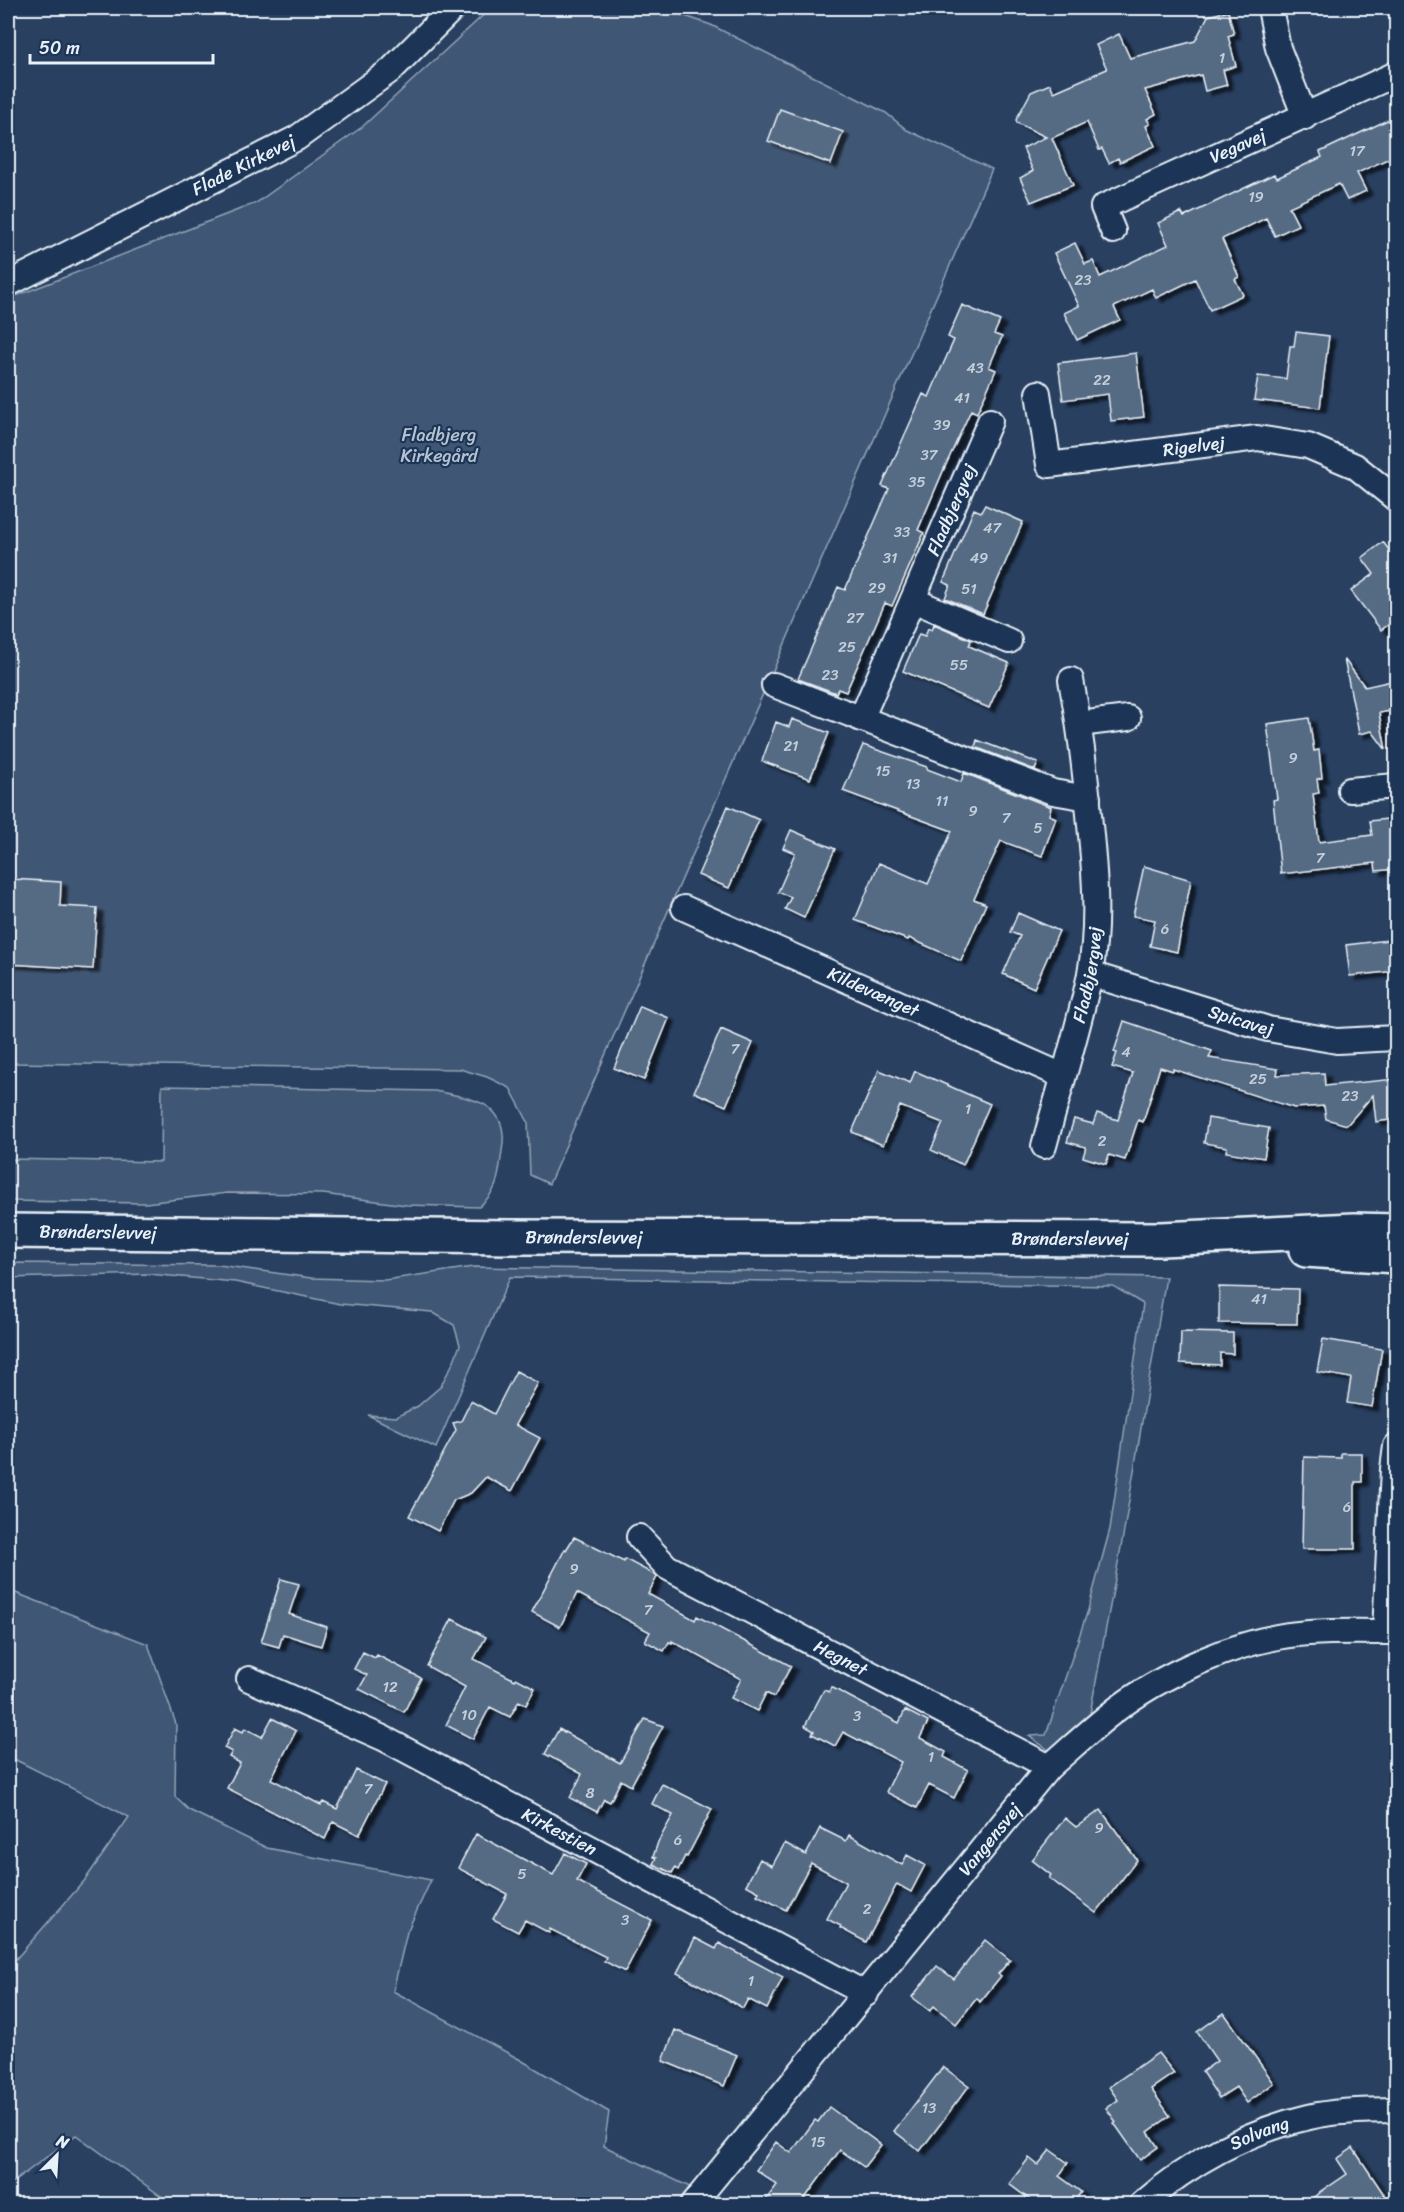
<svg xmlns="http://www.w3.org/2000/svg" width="1404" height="2212" font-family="Sriracha,sans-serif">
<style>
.green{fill:#415774;stroke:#94a4b6;stroke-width:1.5}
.building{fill:#556a83;stroke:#e8f1f8;stroke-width:1.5;filter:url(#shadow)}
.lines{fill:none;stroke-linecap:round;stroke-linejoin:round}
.minor-casing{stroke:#e8f1f8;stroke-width:28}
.secondary-casing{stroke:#e8f1f8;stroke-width:38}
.minor{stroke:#1d3557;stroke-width:24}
.secondary{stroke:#1d3557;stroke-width:33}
.labels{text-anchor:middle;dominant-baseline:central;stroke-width:4.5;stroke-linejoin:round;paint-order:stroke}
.number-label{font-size:15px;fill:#c3cfdb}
.street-label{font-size:18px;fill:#e8f1f8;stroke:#1d3557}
.park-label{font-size:18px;fill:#b6c3d0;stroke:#1d3557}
</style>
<defs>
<filter id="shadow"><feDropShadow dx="6" dy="4" stdDeviation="1.5" flood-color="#0009"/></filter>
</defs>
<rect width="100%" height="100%" fill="#294061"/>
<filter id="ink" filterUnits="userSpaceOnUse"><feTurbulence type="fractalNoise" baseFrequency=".0167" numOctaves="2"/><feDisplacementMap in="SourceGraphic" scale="12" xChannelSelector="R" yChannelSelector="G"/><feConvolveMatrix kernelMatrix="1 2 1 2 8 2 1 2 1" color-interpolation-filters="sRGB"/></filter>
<g filter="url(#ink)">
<!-- green -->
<path class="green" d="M491,8H662L711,25L886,113L907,130L992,169L549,1184L530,1175L528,1122L510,1088L487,1077L460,1069L8,1063V299L256,203L362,127Z
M162,1086L435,1091C463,1097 500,1099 503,1134C504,1142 502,1150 501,1158C498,1181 497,1191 479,1207L406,1205L323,1194L228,1193L146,1203L8,1201V1159L161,1162Z
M8,1263L219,1265L311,1278L385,1280L473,1267L1166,1277L1124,1531L1089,1719L1053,1753L1029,1736L1046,1735L1088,1610L1110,1529L1143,1304L1113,1286L510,1277L436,1448L368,1415L396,1417L418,1406L440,1387L453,1363L460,1345L454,1325L432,1312L340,1304L235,1282L149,1274L8,1278Z
M8,1590L148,1644L176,1724L175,1797L189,1810L267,1848L431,1880L407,1932L393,1991L519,2059L609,2112L604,2146L692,2188L681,2204H172L76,2135L8,2186V1968L85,1880L129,1817L8,1756Z"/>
<!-- building -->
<path class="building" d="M1228,11L1234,34L1228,36L1236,66L1223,70L1227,85L1205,91L1201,75L1145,90L1156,114L1147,119L1150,124L1146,126L1155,146L1120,162L1118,158L1109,163L1102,149L1099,150L1087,122L1052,138L1073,185L1031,202L1020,178L1033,171L1023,148L1046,137L1017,123L1016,120L1031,92L1050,84L1054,92L1107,69L1096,45L1119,34L1130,58L1195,41L1208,16Z
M780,109L843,132L831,164L768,141Z
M1396,116V155L1357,173L1366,191L1347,200L1339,184L1289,207L1298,225L1275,236L1266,218L1222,239L1239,277L1235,279L1243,295L1210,310L1195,279L1156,298L1152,289L1114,307L1120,320L1077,340L1064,313L1079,306L1054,253L1075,243L1085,264L1093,261L1100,277L1168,245L1158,223L1181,212L1184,217L1274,174L1277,178L1322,157L1320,152Z
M962,305L1000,321L994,334L1002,337L989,367L996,370L977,413L971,410L944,469L918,530L924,533L892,606L885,603L846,692L838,689L836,693L798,679L838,587L845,590L889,489L882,486L923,394L929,397L941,369L954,340L948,337Z
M1296,332L1329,336L1320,408L1254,400L1258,376L1286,379L1290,346H1294Z
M1136,353L1144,417L1111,421L1108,394L1063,400L1058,363Z
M985,505L1023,522L983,614L945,598L950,585L943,582L974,509L981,512Z
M1383,542L1396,559V619L1381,630L1351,591L1374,574L1362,558Z
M934,624L971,640L969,646L1009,663L989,708L903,671L919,634L925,636L928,628L932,630Z
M1344,659L1365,687L1396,680V710L1379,713L1386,750L1372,731L1359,734L1355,712H1356L1354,708Z
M1309,718L1314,751L1319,750L1322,778L1317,779L1319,793L1313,794L1319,842L1372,835L1370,821L1396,818V869L1376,871L1375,863L1281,874L1273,800L1277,799L1267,724Z
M792,719L829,733L810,779L762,761L776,722L789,727Z
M977,740L1038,763L1035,770L975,747Z
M863,745L927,767V769L961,782L964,773L1051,807L1049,815L1056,818L1042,856L1001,841L974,899L986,904L961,961L909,938L908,940L855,920L879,863L928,884L952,831L843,791Z
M728,806L759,820L729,888L698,875Z
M791,830L835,849L804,918L785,909L791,897L778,892L795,853L783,848Z
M1144,866L1191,880L1177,952L1150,946L1155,920L1133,916Z
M11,879L61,882L60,906L97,908L93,969L8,964V898H9Z
M1018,913L1059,931L1034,988L1003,974L1020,936L1010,932Z
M1396,939V971L1350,976L1346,945Z
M640,1006L669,1018L644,1080L614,1068Z
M1124,1021L1212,1051L1209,1058L1278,1069L1277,1075L1324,1073L1325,1086L1396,1079V1119L1376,1122L1373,1095L1347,1125L1326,1119L1324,1106L1294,1108L1173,1069V1071L1160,1067L1143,1122L1138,1120L1125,1160L1109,1155L1106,1164L1083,1157L1086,1147L1067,1142L1074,1119L1093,1124L1097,1113L1118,1120L1133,1073L1112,1067L1117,1053L1114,1052Z
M721,1029L753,1043L726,1106L694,1092Z
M879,1070L910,1083L915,1071L990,1104L963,1165L931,1150L943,1123L900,1106L883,1145L852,1132Z
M1208,1118L1269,1128L1264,1158L1226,1152L1227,1147L1204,1143Z
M1219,1287L1298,1289L1297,1324L1219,1323Z
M1181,1332L1233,1333V1354L1220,1353V1365L1180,1363Z
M1323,1339L1382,1349L1372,1407L1347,1403L1351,1378L1317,1372Z
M516,1371L538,1383L515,1425L540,1438L512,1491L486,1477L471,1493L454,1500L438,1531L409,1516L456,1430L453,1423L461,1421L471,1401L494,1414Z
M1341,1453H1362V1482H1355V1549H1302L1304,1457L1341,1458Z
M574,1537L624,1562L625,1559L655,1575L657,1577L648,1594L695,1620L697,1616L791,1666L774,1697L766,1693L757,1711L731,1698L741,1679L672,1641V1643L669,1642L664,1651L645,1641L650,1632L577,1593L560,1627L532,1612L565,1549L566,1550Z
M281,1579L299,1584L289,1614L327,1627L321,1646L283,1634L279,1647L261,1642Z
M452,1619L486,1637L474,1659L515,1680L516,1678L535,1688L526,1705L519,1701L510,1717L490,1707L473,1739L446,1725L465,1687L427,1666Z
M363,1652L375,1658L377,1655L421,1678L404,1712L359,1689L367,1675L354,1669Z
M831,1687L899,1723L905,1710L928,1722L920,1738L946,1752L944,1757L968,1770L954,1798L929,1785L917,1808L886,1792L901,1762L843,1732L835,1746L812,1734L814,1731L805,1726L824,1690L829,1692Z
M272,1718L296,1731L271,1779L321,1805L323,1802L337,1809L356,1770L385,1784L359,1835L333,1822L325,1839L227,1788L240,1763L229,1757L232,1752L224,1748L235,1728L243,1732L245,1728L262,1737Z
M645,1719L663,1726L631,1786L621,1780L610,1802L604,1799L597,1812L570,1798L582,1774L545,1754L559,1729L620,1763Z
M662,1784L712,1809L687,1857L685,1856L678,1870L675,1868L672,1873L653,1864L656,1858L653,1857L658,1842L673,1815L652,1804Z
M1101,1810L1137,1860L1096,1913L1049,1878L1051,1875L1032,1860L1065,1818L1076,1827Z
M820,1828L846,1841L849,1835L902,1865L907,1855L925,1865L911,1892L897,1884L866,1942L840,1928L841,1926L827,1919L846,1882L811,1863L786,1910L757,1895L759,1892L746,1885L760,1859L772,1866L785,1843L806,1855Z
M476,1834L553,1875L565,1853L586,1864L577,1881L652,1920L625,1972L604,1961L606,1957L550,1929L549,1933L525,1920L518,1932L493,1919L507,1894L458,1868Z
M695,1938L716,1949L719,1943L783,1977L767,2009L748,1999L743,2008L677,1973Z
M985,1940L1010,1960L998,1974L1001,1976L980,2002L977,1998L956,2024L934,2006L930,2011L912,1997L937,1966L954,1979Z
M1224,2013L1274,2083L1247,2103L1236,2087L1219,2098L1202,2072L1217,2061L1197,2032Z
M675,2030L737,2055L724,2086L663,2061Z
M1158,2053L1174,2073L1151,2089L1170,2116L1148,2132L1158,2147L1140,2160L1114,2123L1116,2122L1106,2108L1118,2100L1109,2087Z
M943,2067L969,2086L920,2151L894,2131Z
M829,2107L881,2145L864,2167L840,2150L800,2205H762L777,2185L756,2170L776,2142L791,2153L815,2120L818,2122Z
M1353,2148L1391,2205H1302L1347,2174L1337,2159Z
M1050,2150L1068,2163L1059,2176L1081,2192L1072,2205H1037L1009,2184L1029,2158L1038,2165Z"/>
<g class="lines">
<!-- minor casing -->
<g class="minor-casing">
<g id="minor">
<path d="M1270,8L1278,48L1305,117"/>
<path id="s1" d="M1113,231L1103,207L1396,74"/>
<path id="s2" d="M8,284L297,138L391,70L453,8"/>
<path id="s3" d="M1038,393L1049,465L1257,438L1308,446L1355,466L1396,499"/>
<path d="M913,600L1009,641"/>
<path d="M774,685L1053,792L1088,798"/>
<path id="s4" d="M861,719L990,421"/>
<path d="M1079,724L1128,718"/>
<path d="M1350,790L1396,786"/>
<path id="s5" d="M684,908L1063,1076"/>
<path id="s6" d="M1090,974L1268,1029L1337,1041L1396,1038"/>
<path id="s7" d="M1044,1146C1059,1090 1078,1032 1090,974C1099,925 1095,874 1090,825C1086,776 1080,728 1071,680"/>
<path id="s8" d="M639,1537L667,1567L1049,1767"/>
<path d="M1385,1632L1393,1469L1396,1446"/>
<path id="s9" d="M249,1679L383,1738L866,1994"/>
<path id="s10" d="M693,2204L1049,1767C1069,1750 1088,1732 1108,1716C1160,1674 1243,1637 1309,1633C1338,1631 1368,1632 1396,1632"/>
<path id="s11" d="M1142,2204C1189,2163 1247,2131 1309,2117C1334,2111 1371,2110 1396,2110"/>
</g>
</g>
<!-- secondary casing -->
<g class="secondary-casing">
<g id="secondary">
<path id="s12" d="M8,1231L510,1237L1161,1239L1354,1230L1396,1231"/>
<path d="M1306,1250L1396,1256"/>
</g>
</g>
<!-- minor -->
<use href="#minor" class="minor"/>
<!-- secondary -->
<use href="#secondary" class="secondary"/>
</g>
</g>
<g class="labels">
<!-- number labels -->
<g class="number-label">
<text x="1222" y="58">1</text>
<text x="1357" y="151">17</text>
<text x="1256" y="197">19</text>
<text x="1083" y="280">23</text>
<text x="975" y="368">43</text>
<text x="1102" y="380">22</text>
<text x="962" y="398">41</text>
<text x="942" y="425">39</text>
<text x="929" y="455">37</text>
<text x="917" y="482">35</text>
<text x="992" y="528">47</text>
<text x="902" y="532">33</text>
<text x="890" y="558">31</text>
<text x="979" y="558">49</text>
<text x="877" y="588">29</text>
<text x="969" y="589">51</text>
<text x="855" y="618">27</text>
<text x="847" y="647">25</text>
<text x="959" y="665">55</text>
<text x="830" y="675">23</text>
<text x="791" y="746">21</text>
<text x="1293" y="758">9</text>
<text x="883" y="771">15</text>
<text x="913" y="784">13</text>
<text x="942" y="801">11</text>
<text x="973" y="811">9</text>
<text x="1006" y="818">7</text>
<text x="1038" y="828">5</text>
<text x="1320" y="858">7</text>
<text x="1165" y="929">6</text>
<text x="735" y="1049">7</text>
<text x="1126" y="1052">4</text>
<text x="1258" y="1079">25</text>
<text x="1350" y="1096">23</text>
<text x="968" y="1109">1</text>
<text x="1102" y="1141">2</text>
<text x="1259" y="1299">41</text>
<text x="1347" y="1507">6</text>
<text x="574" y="1569">9</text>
<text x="648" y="1610">7</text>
<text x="390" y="1687">12</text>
<text x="469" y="1715">10</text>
<text x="857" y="1716">3</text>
<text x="931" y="1757">1</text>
<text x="368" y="1789">7</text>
<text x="590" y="1793">8</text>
<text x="1099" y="1828">9</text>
<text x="678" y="1840">6</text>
<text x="522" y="1874">5</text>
<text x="867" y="1909">2</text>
<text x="625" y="1920">3</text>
<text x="751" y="1981">1</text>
<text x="929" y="2108">13</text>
<text x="818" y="2142">15</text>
</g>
<!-- street labels -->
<g class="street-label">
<text stroke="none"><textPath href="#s1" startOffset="174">Vegavej</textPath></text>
<text stroke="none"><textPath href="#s2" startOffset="264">Flade Kirkevej</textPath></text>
<text stroke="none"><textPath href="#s3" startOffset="219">Rigelvej</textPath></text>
<text stroke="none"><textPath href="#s4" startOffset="228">Fladbjergvej</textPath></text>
<text stroke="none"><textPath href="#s7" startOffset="177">Fladbjergvej</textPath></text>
<text stroke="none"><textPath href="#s5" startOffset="207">Kildevænget</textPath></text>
<text stroke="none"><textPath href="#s6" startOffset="158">Spicavej</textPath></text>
<text stroke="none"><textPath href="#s12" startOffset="90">Brønderslevvej</textPath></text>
<text stroke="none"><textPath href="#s12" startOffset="576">Brønderslevvej</textPath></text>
<text stroke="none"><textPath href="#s12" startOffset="1062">Brønderslevvej</textPath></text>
<text stroke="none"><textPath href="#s8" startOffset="237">Hegnet</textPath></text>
<text stroke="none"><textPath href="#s9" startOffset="346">Kirkestien</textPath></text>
<text stroke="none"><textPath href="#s10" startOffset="470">Vangensvej</textPath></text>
<text stroke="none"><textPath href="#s11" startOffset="138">Solvang</textPath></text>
</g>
<!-- park labels -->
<g class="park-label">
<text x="439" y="435">Fladbjerg<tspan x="439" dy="21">Kirkegård</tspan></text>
</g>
</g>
<!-- margin -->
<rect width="1404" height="2212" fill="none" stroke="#1d3557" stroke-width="30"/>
<rect x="15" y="15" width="1374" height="2182" fill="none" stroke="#e8f1f8" stroke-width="2" filter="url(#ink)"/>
<!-- north arrow -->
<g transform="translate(57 2155) rotate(24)" stroke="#1d3557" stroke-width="4.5" paint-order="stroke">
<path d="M0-4.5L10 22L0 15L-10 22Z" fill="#e8f1f8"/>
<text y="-9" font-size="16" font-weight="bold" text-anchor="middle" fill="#e8f1f8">N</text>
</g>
<!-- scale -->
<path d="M30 54v9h183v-9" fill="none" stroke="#e8f1f8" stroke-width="3"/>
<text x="39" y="54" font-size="18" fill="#e8f1f8" stroke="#1d3557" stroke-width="4.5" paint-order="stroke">50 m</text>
</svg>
